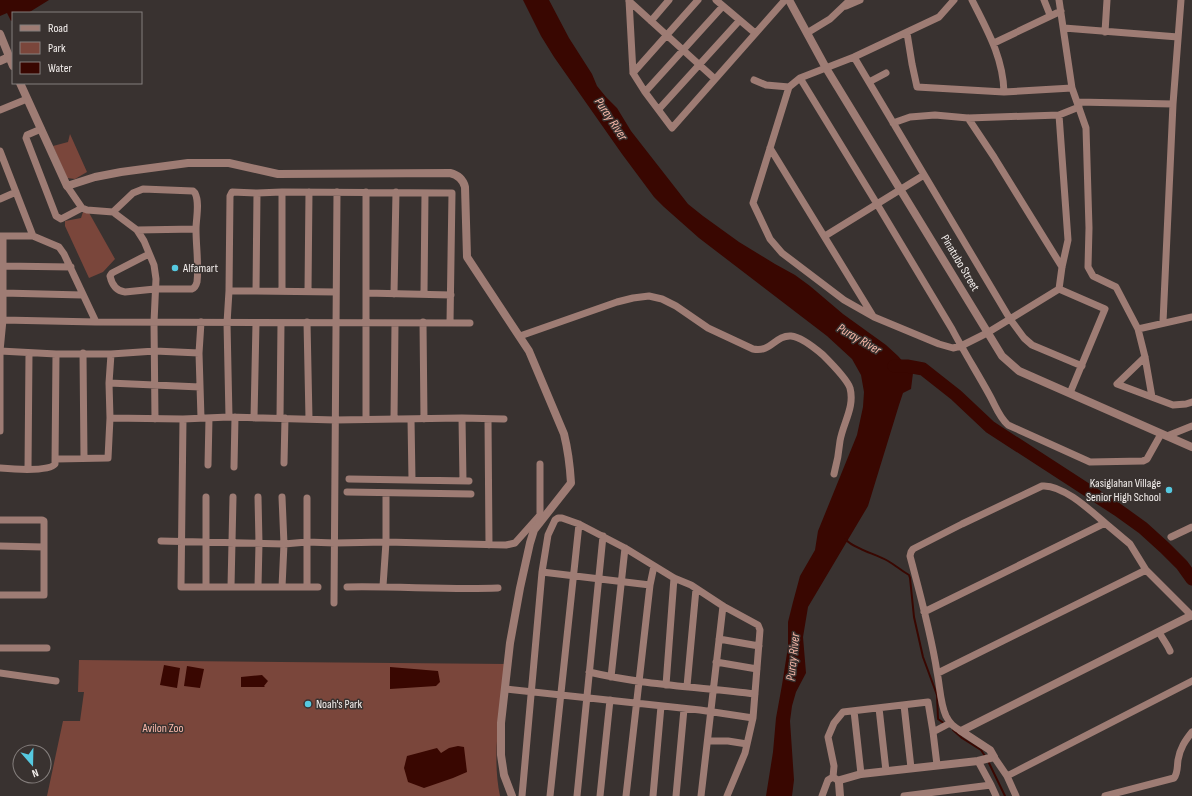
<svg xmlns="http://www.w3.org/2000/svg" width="1192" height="796" font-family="'Sofia Sans Condensed',sans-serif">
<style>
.green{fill:#7a463b}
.water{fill:#390701}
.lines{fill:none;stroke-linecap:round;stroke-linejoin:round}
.stream{stroke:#390701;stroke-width:2}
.river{stroke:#390701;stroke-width:13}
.minor{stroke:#9e7c74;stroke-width:7}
.tertiary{stroke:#9e7c74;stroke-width:8}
.poi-dot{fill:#56c9e0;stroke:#393230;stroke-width:1.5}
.labels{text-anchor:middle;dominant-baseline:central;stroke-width:3;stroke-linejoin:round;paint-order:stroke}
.street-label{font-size:12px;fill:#f4efed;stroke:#393230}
.poi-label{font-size:12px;fill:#f4efed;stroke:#393230;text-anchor:start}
.park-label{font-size:12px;fill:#fab9ab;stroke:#393230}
.water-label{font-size:13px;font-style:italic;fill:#f7b7a8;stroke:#393230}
</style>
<rect width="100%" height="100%" fill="#393230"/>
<!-- green -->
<path class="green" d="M70,134L87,172L75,179L67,178L53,146L68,142Z
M88,211L115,259L103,272L89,278L65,226V221L81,218L83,212Z
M79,660L507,664C501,707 491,753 500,796H47L63,721H80L84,692H78Z"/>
<!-- water -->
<path class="water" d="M0,0H49L28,13H13V20L11,21L7,13L0,16Z
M523,0H549L569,38L592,74L597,86L606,97L617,108L631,131L688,204L703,216L739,242L775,264L795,275L810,286L843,314L886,345L898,356L913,373L911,389L903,393L899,405L868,506L808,607L803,637L806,673L796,692L792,706L790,721L794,780L792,796H766L773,752L776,718L782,685L788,647V622L793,602L800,576L815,550L818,531L857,435L863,407L864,392L861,375L852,359L827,336L699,238L664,207L654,197L622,154L554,57L541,36Z
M164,665L180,668L177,688L160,685Z
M187,666L204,669L200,688L184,686Z
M390,667L438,671L440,682L436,686L390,689Z
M262,675L268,681L264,686L265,687H241V677Z
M458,746L464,747L467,772L453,778L424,788L408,782L404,768L407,756L437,748L441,753L449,748Z"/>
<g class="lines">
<!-- stream -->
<path class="stream" d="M845,539C854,549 876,554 888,561C895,565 902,571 909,575L910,578L914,617L923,657L937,695L938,719L945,724
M953,730L962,738L981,750L985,756
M988,761L1005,796"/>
<!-- river -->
<path class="river" d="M894,366H907L923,369L956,395L990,427L1118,510L1143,528L1165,548L1182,565L1192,579"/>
<!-- minor -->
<path class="minor" d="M629,0L633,73L645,92L672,128L785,0
M716,0L755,33
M954,0L939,17L854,57L800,78L789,87L753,203L770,239L782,253L844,300L874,317L939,344L953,348L961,346L987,333L1059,289
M972,0C987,30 1003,57 1004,92
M1044,0L1050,15
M1059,0L1072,88L1086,128L1089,228L1088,267L1093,276L1116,287L1138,329L1145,357L1152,397
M629,1L715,79
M846,6L860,0
M651,21L669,0
M1064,28L1178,37
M1105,32L1107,0
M807,33L830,19L850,0
M907,33L912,64L917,87L1004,92L1072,88
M994,43L1061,11
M854,57L1010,319L1024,338L1032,345L1082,366
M633,73L698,0
M800,78L877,204L952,329C964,352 978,374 990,396C996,407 999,417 1008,425L1090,462L1143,461L1147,459L1161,434
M754,80L766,85L789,87
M869,82L886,73
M645,92L723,6
M1077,102L1173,104
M659,109L739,21
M0,110L27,99
M1059,115L1068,240L1062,267L1059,289L1105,309L1070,393
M968,118L994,157L1062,267
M893,123L910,117L935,115L968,118L1059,115L1079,107
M41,129L27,135L26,138L56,216L61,219L82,208
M770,148L873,316
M0,151L33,236H0
M67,186L82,208L87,210L113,212L137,230L144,241L154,265L156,279L154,322L155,419
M257,193L256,291H229L230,196L232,192L257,193L282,192L452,193L450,323
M0,199L16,192
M113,212L133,193L143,189L193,191L195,193C200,203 196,218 196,229C196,247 199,265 197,282C196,286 195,288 192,289H155L125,292C116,291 112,285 110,276L112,273L149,254
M137,230L196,229
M3,236V320L96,322
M33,236L59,247L64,254L96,322L470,323
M825,236L924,175
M3,266L71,267
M256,291L336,292
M282,291V192
M308,291L309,192
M3,293L82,295
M366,293L451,295
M394,294L396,192
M424,294L425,193
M201,322L199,353L201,418
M307,322L309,419
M423,322L424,419
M1163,322L1173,104L1181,0
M1138,329L1192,317
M520,336L617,302L633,298L649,296L662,299L676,306L708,328L753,349C771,353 775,335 791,336C801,337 816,349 823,355C829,361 847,379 850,388C855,407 843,423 840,441C839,452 837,463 834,474
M0,351L56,354H111L155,351L199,353
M83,353L84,458
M111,354L109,383L110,418L183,419L229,417L335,420L462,418L504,419
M1145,357L1117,384L1173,405L1186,404L1192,402
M109,383L200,387
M229,417L227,323L229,291
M254,418L256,323
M280,418L281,323
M462,418L463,481
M183,419L181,587H318
M366,419V192
M394,419L395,323
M411,419L412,480
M488,419L489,545
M0,431V351L3,320
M1167,436L1192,426
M56,459L108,458L110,418
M284,463L285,418
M208,465L209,418
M234,467L235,417
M0,468C11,469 49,472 55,464L56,354
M28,469L29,353
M349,479L469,481
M347,492L471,494
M206,497V587
M258,497L259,543L258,587
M0,520H42L44,521V595H0
M1171,537L1192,527
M161,541L284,544L307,542L335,543L386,542L506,545L515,543L540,515V464
M0,546L43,547
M542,572L650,585
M383,586L386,542V493
M231,587L233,497
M282,587L284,544L282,497
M307,587V498
M347,587C398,586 448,590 498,588
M334,603L337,192
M924,612L1105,523L1130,544L1146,570L1192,616
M1159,632C1162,638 1167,644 1170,651
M719,639L759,646
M0,648H47
M716,662L757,669
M589,672C644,685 699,687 755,694
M0,673L56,681
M938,673L1146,570
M611,677L625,548
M666,685L674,578
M687,686L696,589
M506,689L700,710L753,718
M904,705L911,768
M879,708L886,771
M854,711L861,774
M961,731C954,727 950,724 946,716C940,703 940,686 937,672C931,633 920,594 910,556L911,552L913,549L962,524L1042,486C1062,484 1090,510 1105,523
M933,732L950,723
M708,741H728L747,744
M994,757L1007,776L1016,796
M978,761L991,785L996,796
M1007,776L1192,681
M839,781L833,777L834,766L828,737L834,723L843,712L928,702L933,732L937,765
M522,796L542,572L548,535L555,520L558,518H562L579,524L625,548L674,578L691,585L723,606L758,625L760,630L753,718L745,753L727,796
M550,796L579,524
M577,796L603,536
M600,796L610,700
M626,796L650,585L654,566
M653,796L661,706
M676,796L684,709
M701,796L723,606
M822,796L828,780L833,777
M904,796L991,785
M1105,796L1174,778C1178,773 1177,767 1178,760C1180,748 1185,741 1192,732"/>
<!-- tertiary -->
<path class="tertiary" d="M789,0L826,68L1002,356L1019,371L1192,447
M0,34L13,66
M0,61L9,57
M20,83L67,186L95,177L121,172L188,163H229L278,174L450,173C458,175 463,179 465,187L467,257L529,351L564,434C568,450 570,466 571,483L534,530L530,543L520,588L510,643L501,723V755L504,775L512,796
M840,796L839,783L840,780L861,774L978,761L994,757L990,750L961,731L1192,615"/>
</g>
<!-- markers -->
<g class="poi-dot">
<circle cx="175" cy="268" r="4"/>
<circle cx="1169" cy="490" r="4"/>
<circle cx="308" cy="704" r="4"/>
</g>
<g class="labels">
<!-- street labels -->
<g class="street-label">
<text transform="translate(960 263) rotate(59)">Pinatubo Street</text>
</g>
<!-- poi labels -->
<g class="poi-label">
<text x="183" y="268">Alfamart</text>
<text x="1161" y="483" text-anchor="end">Kasiglahan Village<tspan x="1161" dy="14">Senior High School</tspan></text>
<text x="316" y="704">Noah's Park</text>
</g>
<!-- park labels -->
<g class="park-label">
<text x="163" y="728">Avilon Zoo</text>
</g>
<!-- water labels -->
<g class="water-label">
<text transform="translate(611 119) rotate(56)">Puray River</text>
<text transform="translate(859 339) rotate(30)">Puray River</text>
<text transform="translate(793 657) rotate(-84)">Puray River</text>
</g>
</g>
<!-- legend -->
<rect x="12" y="12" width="130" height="72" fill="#393230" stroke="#847e7c"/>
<rect x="20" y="25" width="20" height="6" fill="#9e7c74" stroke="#847e7c"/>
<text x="48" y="32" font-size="12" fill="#f4efed">Road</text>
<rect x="20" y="42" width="20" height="12" fill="#7a463b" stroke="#847e7c"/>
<text x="48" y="52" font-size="12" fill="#f4efed">Park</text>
<rect x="20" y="62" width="20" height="12" fill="#390701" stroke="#847e7c"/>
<text x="48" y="72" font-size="12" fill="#f4efed">Water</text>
<!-- north arrow -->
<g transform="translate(32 764) rotate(160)"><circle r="19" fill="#393230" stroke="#847e7c"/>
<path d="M0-3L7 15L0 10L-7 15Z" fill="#56c9e0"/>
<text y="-6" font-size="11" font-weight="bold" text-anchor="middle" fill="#f4efed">N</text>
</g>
</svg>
